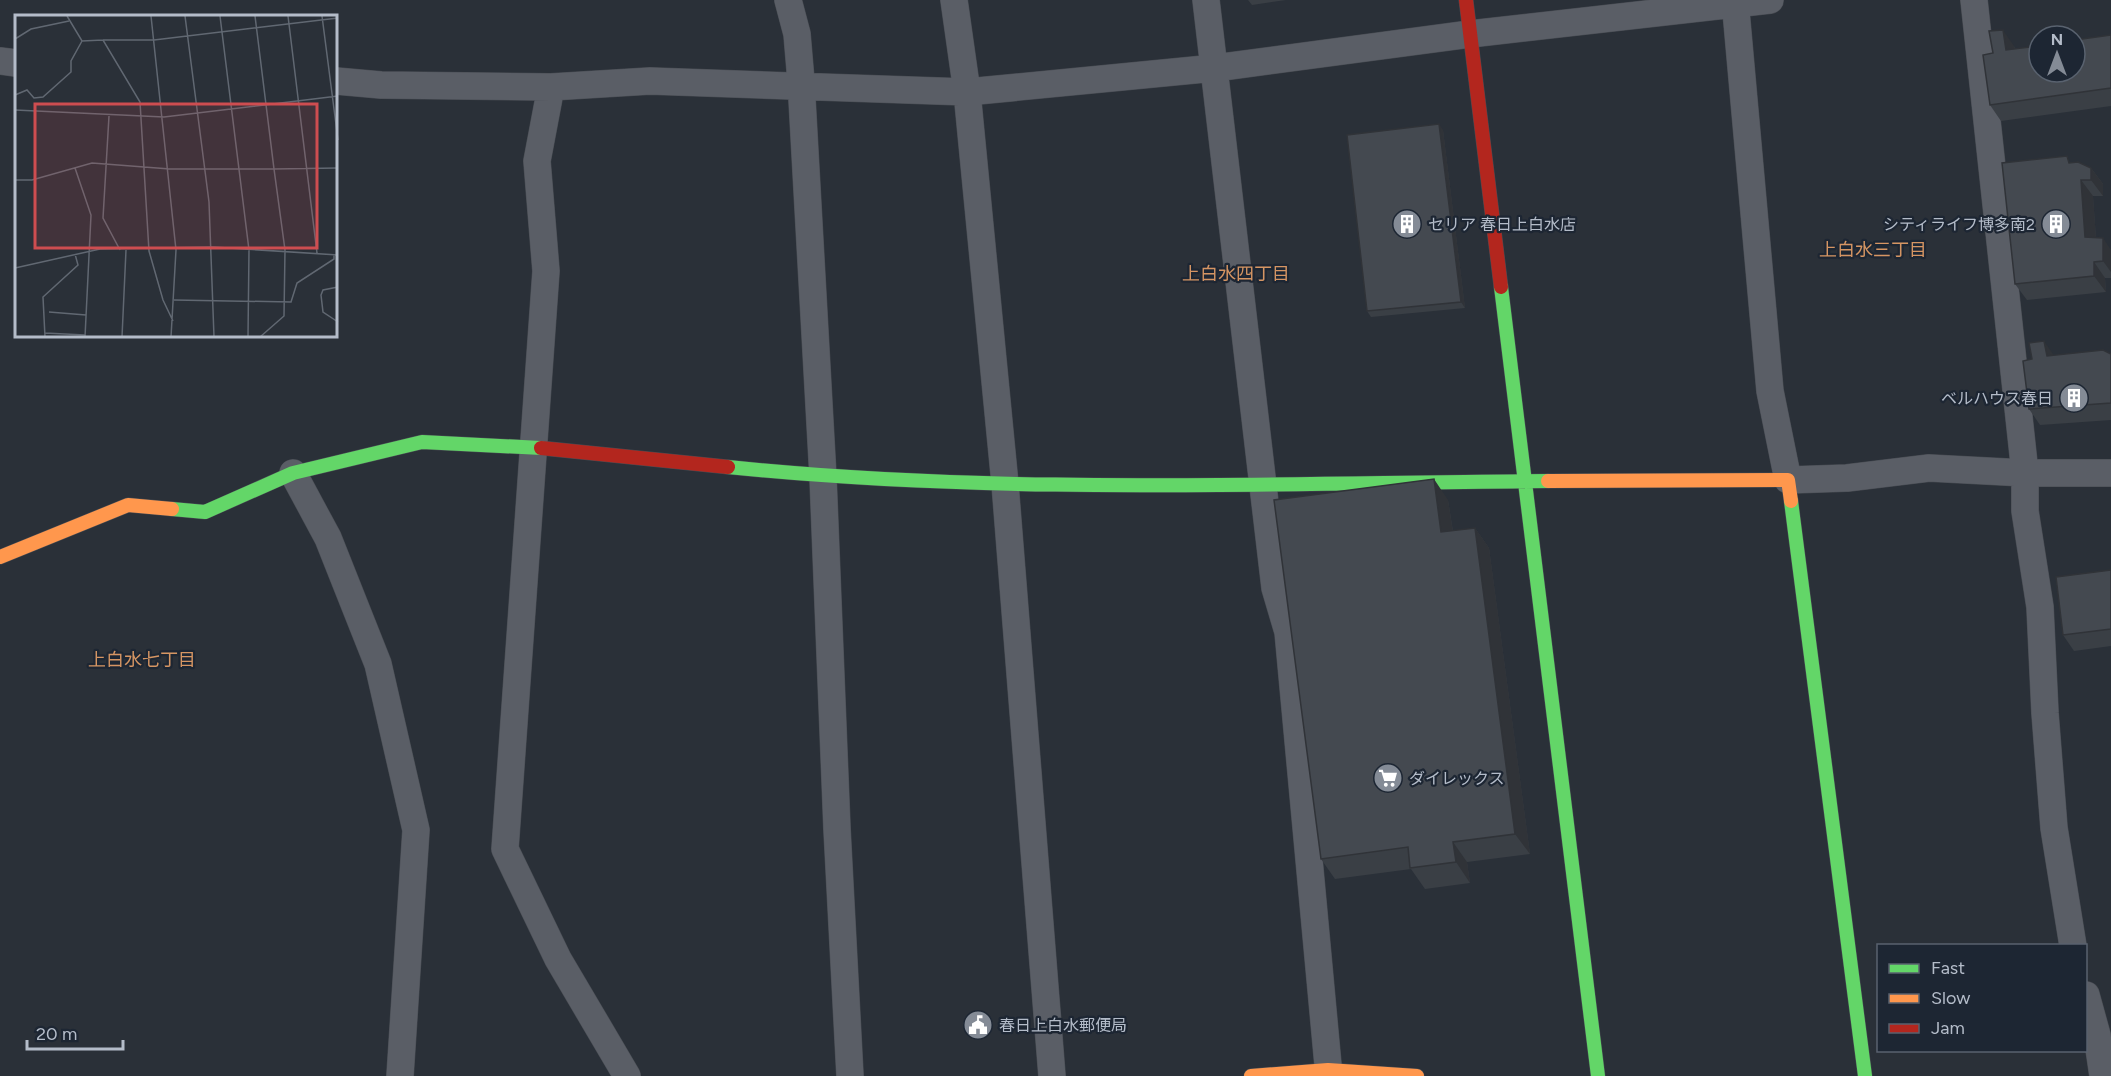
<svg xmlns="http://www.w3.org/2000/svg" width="2111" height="1076" font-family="Figtree,'Noto Sans JP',sans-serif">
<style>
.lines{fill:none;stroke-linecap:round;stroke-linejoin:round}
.street-casing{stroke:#484c53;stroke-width:28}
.fast-casing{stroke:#484c53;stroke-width:15}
.slow-casing{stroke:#484c53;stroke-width:15}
.jam-casing{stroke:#484c53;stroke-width:15}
.street{stroke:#5a5e66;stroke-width:27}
.fast{stroke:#63d668;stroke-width:14}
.slow{stroke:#ff974d;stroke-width:14}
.jam{stroke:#b3261e;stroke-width:14}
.wall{fill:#3a3f45}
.shaded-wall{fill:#303338}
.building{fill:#444950;stroke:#303338;stroke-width:1.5}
.labels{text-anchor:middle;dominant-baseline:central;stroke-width:4.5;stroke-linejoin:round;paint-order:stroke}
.poi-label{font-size:16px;fill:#b4bcc9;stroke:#1d2633;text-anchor:start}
.neighbourhood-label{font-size:18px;fill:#d59563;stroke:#1d2633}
.inset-road{fill:none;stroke:#616872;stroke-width:1.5}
.view{fill:#ce4d50;fill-opacity:0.15;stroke:#ce4d50;stroke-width:3}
.inset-edge{fill:none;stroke:#b4bcc9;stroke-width:3}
</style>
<rect width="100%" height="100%" fill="#2a3038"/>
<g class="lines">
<!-- street casing -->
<g class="street-casing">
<path id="street" d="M788,0L797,34L801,81L823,477L837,829L850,1076
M954,0L967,92L1005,484L1052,1076
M1206,0L1275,588L1288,632L1329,1076
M1735,0L1770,391L1788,480L1847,478L1929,468L2025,473H2111
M1974,0L2025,473V511L2040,607L2045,713L2054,828L2073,946
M0,61L16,63
M336,81L381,85L551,87L650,81L967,92L1215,68L1470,34L1770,0
M551,87L537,161L546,271L505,849L558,959L627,1076
M293,473L328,538L378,664L416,830L400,1076
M2086,995L2097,1035L2103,1076"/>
</g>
<!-- fast casing -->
<g class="fast-casing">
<path id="fast" d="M1501,287L1598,1076
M728,467C999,495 1275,483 1548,481
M1791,501L1865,1076
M172,509L205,512L293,473L422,442L541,448"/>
</g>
<!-- slow casing -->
<g class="slow-casing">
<path id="slow" d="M1548,481L1788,480L1791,501
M0,557L128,505L172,509
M1251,1076L1328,1070L1417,1076"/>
</g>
<!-- jam casing -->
<g class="jam-casing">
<path id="jam" d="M1466,0L1501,287
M541,448L728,467"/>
</g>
<!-- street -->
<use href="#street" class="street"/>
<!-- fast -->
<use href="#fast" class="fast"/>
<!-- slow -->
<use href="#slow" class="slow"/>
<!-- jam -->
<use href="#jam" class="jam"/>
</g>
<!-- wall -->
<path class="wall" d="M1248,0H1286L1252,5Z
M2111,35V106L2001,121L1990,105L1993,53L2014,46L2015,49Z
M1443,130L1465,308L1371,317L1367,311Z
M2071,162L2091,168L2103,184V196H2093L2096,238L2111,250V278H2105L2106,292L2027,300L2015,284Z
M2111,354V420L2040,425L2029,409L2054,355Z
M1448,500L1453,531L1475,528L1489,548L1530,854L1467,862L1470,883L1425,889L1411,869L1335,879L1321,859Z
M2111,570V646L2074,651L2063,635Z"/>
<!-- shaded-wall -->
<path class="shaded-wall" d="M2003,30L2014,46L2018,66L2006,50Z
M1439,124L1443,130L1465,308L1461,302Z
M2091,168L2103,184V196L2091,180Z
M2081,180L2093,196L2097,253L2085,237Z
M2103,238L2111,250V272L2103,261Z
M2094,262L2105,278L2106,292L2094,276Z
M2044,341L2055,357L2047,356Z
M1434,479L1448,500L1456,552L1441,532Z
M1475,528L1489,548L1530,854L1515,834Z
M1453,842L1467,862L1470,883L1456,862Z"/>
<!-- building -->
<path class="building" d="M2003,30L2006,50L2039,46V72H2075V40L2111,35V88L1990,105L1983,55L1993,53L1989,31Z
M1439,124L1461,302L1367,311L1347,135Z
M2067,156L2069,163L2078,162L2091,168V180H2081L2085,237L2103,238V261L2094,262V276L2015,284L2002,163Z
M2044,341L2047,356L2103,350L2111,354V403L2029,409L2023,361L2032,359L2029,343Z
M1434,479L1441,532L1475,528L1515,834L1453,842L1456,862L1410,868L1408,847L1321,859L1274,500Z
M2111,570V629L2063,635L2056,577Z"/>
<!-- icons -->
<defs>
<g id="building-disc" transform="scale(1.5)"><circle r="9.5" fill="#848b96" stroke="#1d2633"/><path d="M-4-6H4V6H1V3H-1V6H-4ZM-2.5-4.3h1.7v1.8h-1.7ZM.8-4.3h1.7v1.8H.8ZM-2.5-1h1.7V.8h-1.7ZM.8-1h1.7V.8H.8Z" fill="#fff"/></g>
<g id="supermarket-disc" transform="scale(1.5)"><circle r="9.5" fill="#848b96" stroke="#1d2633"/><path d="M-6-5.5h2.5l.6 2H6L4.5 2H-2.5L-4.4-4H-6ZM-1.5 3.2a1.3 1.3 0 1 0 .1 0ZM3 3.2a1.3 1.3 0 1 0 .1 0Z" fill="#fff"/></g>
<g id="civic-disc" transform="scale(1.5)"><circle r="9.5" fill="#848b96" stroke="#1d2633"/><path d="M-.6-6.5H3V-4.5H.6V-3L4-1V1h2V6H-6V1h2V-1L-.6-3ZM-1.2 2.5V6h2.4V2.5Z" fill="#fff"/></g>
</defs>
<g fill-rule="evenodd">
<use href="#building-disc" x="1407" y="224"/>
<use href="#building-disc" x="2056" y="224"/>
<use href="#building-disc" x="2074" y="398"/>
<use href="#supermarket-disc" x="1388" y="778"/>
<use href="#civic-disc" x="978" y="1025"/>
</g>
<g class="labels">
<!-- poi labels -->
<g class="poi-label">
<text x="1428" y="224">セリア 春日上白水店</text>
<text x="2035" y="224" text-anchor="end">シティライフ博多南2</text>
<text x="2053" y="398" text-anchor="end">ベルハウス春日</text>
<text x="1409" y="778">ダイレックス</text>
<text x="999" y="1025">春日上白水郵便局</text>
</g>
<!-- neighbourhood labels -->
<g class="neighbourhood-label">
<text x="1873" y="250">上白水三丁目</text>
<text x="1236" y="274">上白水四丁目</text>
<text x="142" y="660">上白水七丁目</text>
</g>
</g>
<!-- overview -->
<g transform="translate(15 15)">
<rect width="322" height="322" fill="#2a3038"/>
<path class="inset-road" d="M52,1L67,26L88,25L125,87L134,236L148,285L158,306M136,1L161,235L156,322M170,1L194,187L199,322M205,1L234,235L233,322M240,1L259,154L323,153M273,1L302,238M307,1L323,125M0,24L16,14L54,6M88,25H139L323,3M0,80L12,75L19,83L28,82L56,57V46L67,26M0,95L149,102L323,81M94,101L88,203L105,235M60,153L76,200L70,322M0,165H17L77,148L155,154H259L270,235L269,301L245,322M0,253L85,234L198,232L323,240M323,272L308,275L306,280L308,297L323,307M159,285L276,287L282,268L319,244V239M34,297L71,300M30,318L70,320M30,322L28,282L63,250L60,239M107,322L111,235"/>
<path class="view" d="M20,89H302V233H20Z"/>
<rect width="322" height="322" class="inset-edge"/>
</g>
<!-- legend -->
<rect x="1877" y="944" width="210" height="108" fill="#1d2633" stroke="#59626f" stroke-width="1.5"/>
<rect x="1889" y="964" width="30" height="9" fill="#63d668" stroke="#59626f" stroke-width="1.5"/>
<text x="1931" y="974" font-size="18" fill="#b4bcc9">Fast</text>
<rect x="1889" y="994" width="30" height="9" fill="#ff974d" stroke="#59626f" stroke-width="1.5"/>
<text x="1931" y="1004" font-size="18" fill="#b4bcc9">Slow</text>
<rect x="1889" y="1024" width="30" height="9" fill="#b3261e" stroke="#59626f" stroke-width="1.5"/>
<text x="1931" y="1034" font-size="18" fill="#b4bcc9">Jam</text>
<!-- north arrow -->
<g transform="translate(2057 54)"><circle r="28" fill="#1d2633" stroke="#59626f" stroke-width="1.5"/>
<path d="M0-4.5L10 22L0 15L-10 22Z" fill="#848b96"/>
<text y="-9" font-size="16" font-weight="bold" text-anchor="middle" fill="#b4bcc9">N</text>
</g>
<!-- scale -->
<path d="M27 1040v9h96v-9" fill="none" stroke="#b4bcc9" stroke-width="3"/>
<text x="36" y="1040" font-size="18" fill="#b4bcc9" stroke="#1d2633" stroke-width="4.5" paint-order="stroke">20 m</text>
</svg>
